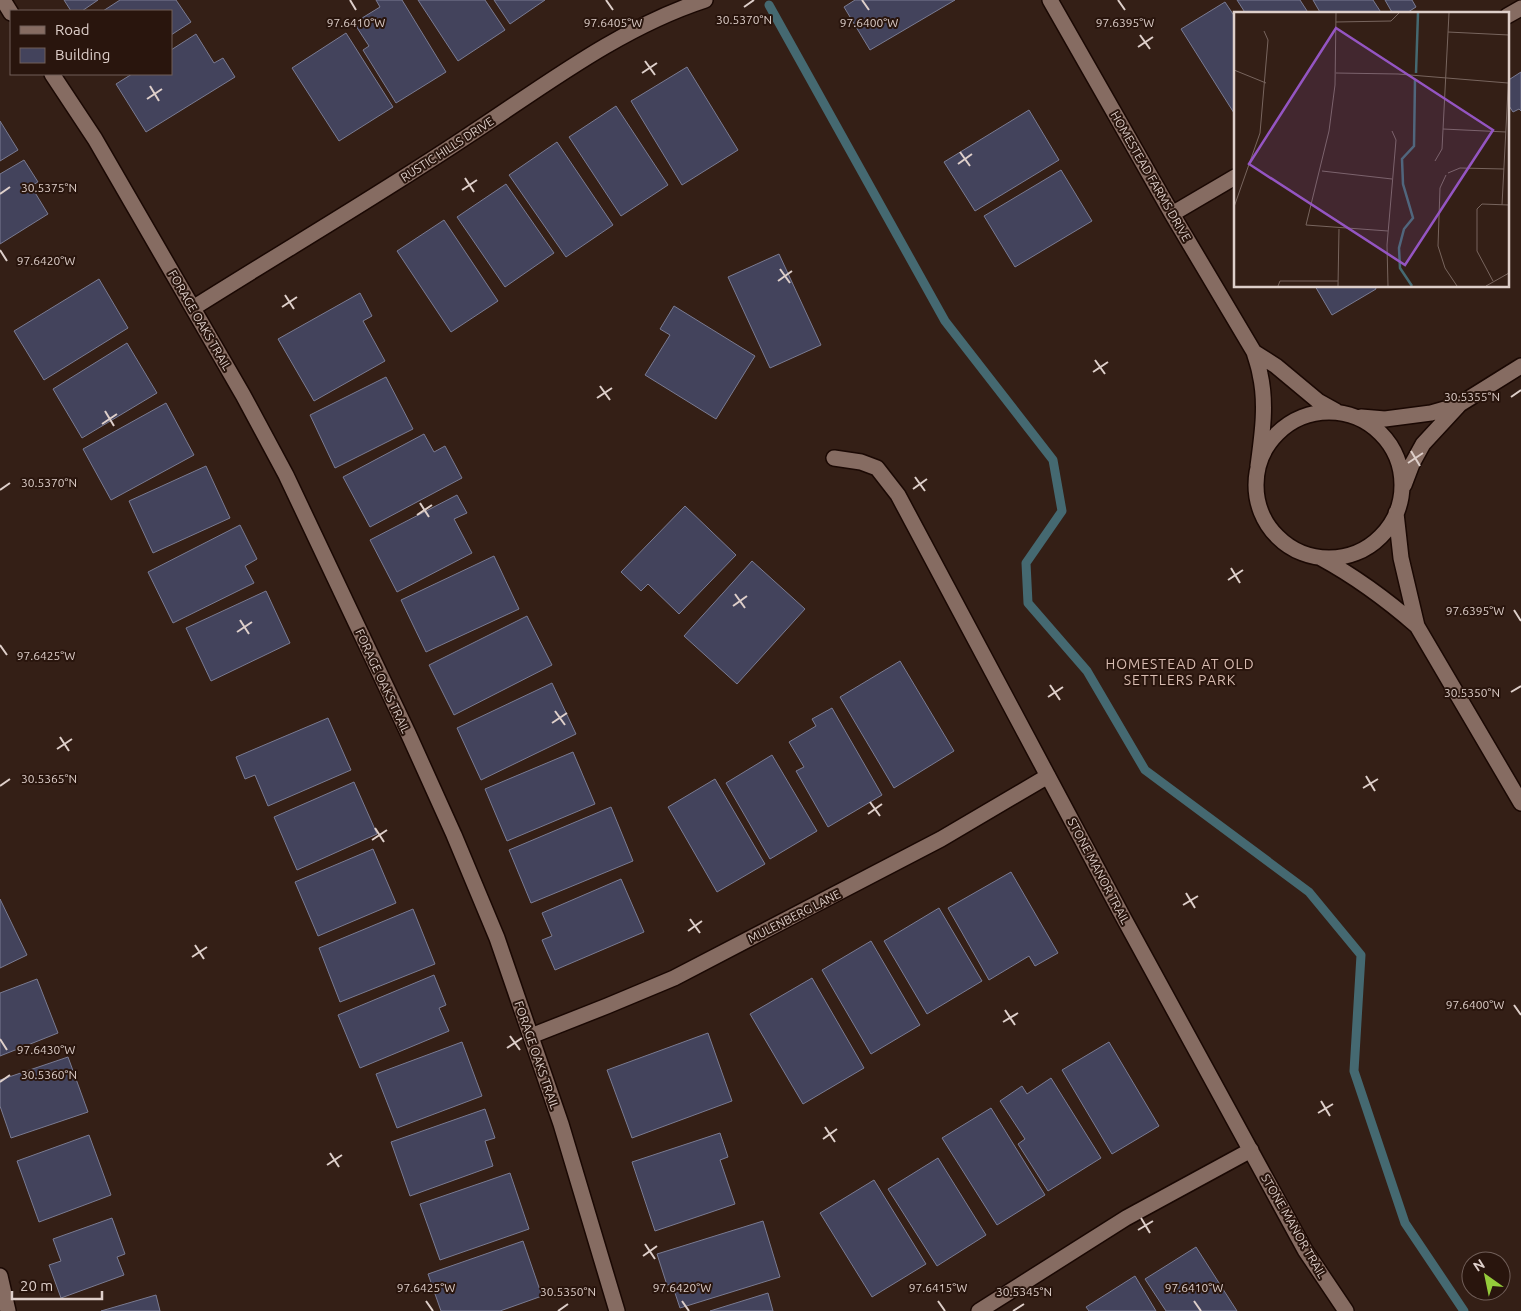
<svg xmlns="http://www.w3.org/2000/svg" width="1521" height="1311" font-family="Ubuntu,sans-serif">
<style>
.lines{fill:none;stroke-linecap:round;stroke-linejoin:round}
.stream{stroke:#456971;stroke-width:9}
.building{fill:#43435c;stroke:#7a7b92}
.minor-casing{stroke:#1a0803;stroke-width:18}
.minor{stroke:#866c62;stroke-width:15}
.ticks{fill:none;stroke:#decfca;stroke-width:2}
.labels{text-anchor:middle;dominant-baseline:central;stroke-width:4;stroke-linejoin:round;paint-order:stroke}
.street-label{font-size:12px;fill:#decfca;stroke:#29150d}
.neighbourhood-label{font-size:14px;letter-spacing:1px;fill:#d9bdb2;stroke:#29150d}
.inset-river{fill:none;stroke:#456971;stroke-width:2.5}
.inset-road{fill:none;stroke:#78655e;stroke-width:1}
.view{fill:#9455c2;fill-opacity:0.15;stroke:#9455c2;stroke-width:2.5}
.inset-edge{fill:none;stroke:#decfca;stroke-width:2.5}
.ticks-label{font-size:12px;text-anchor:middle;fill:#decfca;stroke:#29150d;stroke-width:4;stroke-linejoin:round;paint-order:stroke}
</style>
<rect width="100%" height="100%" fill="#341f16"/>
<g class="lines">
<!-- stream -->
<path class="stream" d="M769,5L945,321L1053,460L1062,511L1026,563L1028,603L1087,671L1145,770L1309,892L1361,955L1354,1071L1405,1223L1464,1311"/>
</g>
<!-- building -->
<path class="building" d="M64,0H98L82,11H71Z
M120,0H176L191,22L171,35V11H103Z
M376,0H402L446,72L396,103L363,50L369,46L354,23L380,7Z
M418,0H485L505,30L458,61Z
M494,0H545L510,24Z
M855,0H955L870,50L844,7Z
M1237,0H1300L1309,14H1246Z
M1313,0H1373L1382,14H1321Z
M1385,0H1412L1416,7L1405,14H1393Z
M1225,2L1235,17L1234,113L1181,29Z
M346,33L393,107L339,141L292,68Z
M196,34L214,63L223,58L235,77L146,132L116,84L132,74H171V50Z
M687,67L738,150L682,185L631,101Z
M1521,72V111L1519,109L1513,112L1507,103V81Z
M616,106L668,185L621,216L569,137Z
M1029,110L1059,160L975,211L944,162Z
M0,121L18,150L0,161Z
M557,142L613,225L566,257L509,175Z
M24,160L38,182L31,186L48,214L0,244V174Z
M1061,170L1092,221L1015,267L984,216Z
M506,184L554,253L505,287L457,217Z
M444,220L498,301L451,332L397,251Z
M779,254L821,345L770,368L728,277Z
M99,279L128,328L44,380L14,331Z
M1315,286H1375L1376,289L1332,315Z
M360,293L372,316L363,321L385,361L314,401L278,339Z
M674,306L755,356L716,419L645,375L670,335L660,329Z
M127,343L157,393L82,438L53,389Z
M386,377L413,429L335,468L310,415Z
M166,403L194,455L111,500L83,449Z
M424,434L434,452L445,446L462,478L370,527L343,477Z
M206,466L230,518L153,553L129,501Z
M457,495L467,513L454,519L472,553L397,592L370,540Z
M685,506L736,555L679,614L648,584L641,591L621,572Z
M240,525L257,559L245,566L254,583L173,623L148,572Z
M494,556L519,609L426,652L401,600Z
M752,561L805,609L737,684L684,636Z
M266,591L290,643L211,681L186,628Z
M527,616L552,665L454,715L429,665Z
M900,661L954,751L894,788L840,697Z
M552,683L576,734L481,780L457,728Z
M832,708L882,795L828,827L796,771L804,767L789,742L816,726L812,719Z
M328,718L351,770L268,806L255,775L245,779L236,757Z
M573,752L595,804L507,841L485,789Z
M772,755L817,831L770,859L726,783Z
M715,779L765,864L717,892L668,807Z
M354,782L377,834L297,870L274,817Z
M611,807L633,861L531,903L509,850Z
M373,849L396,903L318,936L295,882Z
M1011,872L1058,953L1035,966L1029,956L989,980L948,908Z
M621,879L644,932L555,970L542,940L552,936L542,913Z
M0,899L27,955L0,968Z
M939,908L982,981L927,1014L884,941Z
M413,909L435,964L340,1002L319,948Z
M871,941L920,1025L871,1054L822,970Z
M434,975L446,1005L439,1008L449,1031L360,1068L338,1015Z
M812,978L864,1068L803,1104L750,1014Z
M37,979L58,1033L0,1056V993Z
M708,1033L732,1101L632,1138L607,1070Z
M462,1042L482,1096L397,1128L376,1074Z
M1109,1042L1159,1126L1112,1154L1062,1070Z
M68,1057L88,1112L11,1138L0,1106V1080Z
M1051,1078L1101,1158L1048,1191L1018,1144L1025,1139L1000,1101L1022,1086L1027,1094Z
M991,1108L1045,1195L997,1225L942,1138Z
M485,1109L495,1138L485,1141L493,1166L410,1196L391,1142Z
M720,1133L728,1157L720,1160L735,1204L655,1231L632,1162Z
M89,1135L111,1195L39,1222L17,1161Z
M938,1158L986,1235L937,1266L888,1189Z
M510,1173L529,1229L440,1260L420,1204Z
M874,1180L926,1264L872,1297L820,1213Z
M112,1218L125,1254L117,1257L124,1275L61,1298L49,1265L61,1261L53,1239Z
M763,1221L780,1277L680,1308L672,1284L667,1285L657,1254Z
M523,1241L542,1296L500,1311H441L428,1274Z
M1196,1247L1237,1311H1166L1145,1279Z
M1135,1276L1156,1311H1089L1086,1307Z
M768,1293L773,1311H710Z
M156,1295L160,1311H101Z"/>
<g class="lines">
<!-- minor casing -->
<g class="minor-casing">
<path id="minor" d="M3,0L11,13
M1050,0L1172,214L1254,352C1256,359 1259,367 1260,374C1267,404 1262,436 1258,466
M1507,16L1521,8
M52,74L95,139L243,395L286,475L408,733L454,835L497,938L561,1124L617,1311
M1172,214L1235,177
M193,308C285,250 379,195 469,135C544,86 619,28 705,0
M1254,352L1276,366L1318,401L1336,411
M1256 485a73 73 0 1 1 146 0a73 73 0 1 1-146 0Z
M1361,417L1385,419L1431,413L1459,405
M834,458L861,462L877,468L898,495L1122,915L1305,1250L1346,1311
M1404,485L1412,464L1423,444L1460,404L1521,366
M1396,513L1401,558L1417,626L1521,803
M1321,558C1356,577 1387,600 1417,626
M531,1036L607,1006L674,978L941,839L1048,776
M0,1276L8,1311
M979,1311L1126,1218L1251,1150"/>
</g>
<!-- minor -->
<use href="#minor" class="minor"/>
</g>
<!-- ticks -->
<path class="ticks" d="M350,0L356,10M606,0L613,10M862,0L869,10M1118,0L1125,10M744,7L754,0M1140,35L1150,49M1138,47L1153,37M645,61L655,75M642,73L657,63M150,86L159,101M147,99L162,89M960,152L970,166M958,164L972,154M465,178L474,192M462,190L477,180M0,194L10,187M0,250L7,261M780,269L790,283M778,281L792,271M285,295L294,309M282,307L297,297M1095,360L1105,374M1093,372L1108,362M600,386L610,400M1511,397L1521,390M597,398L612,388M105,411L114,426M102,424L117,414M1411,451L1420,466M1408,463L1423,453M915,477L925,491M913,489L927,479M0,490L10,483M420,503L429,517M417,515L432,505M1231,568L1240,583M1228,580L1243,570M735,594L745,608M733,606L747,596M1514,610L1521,621M240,620L249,634M237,632L252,622M0,645L7,655M1050,685L1060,700M1511,692L1521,686M1048,697L1063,687M555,711L565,725M552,723L567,713M60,737L69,751M57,749L72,739M1366,776L1375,791M0,786L10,779M1363,788L1378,779M870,802L880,816M868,814L882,804M375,828L384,842M372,840L387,830M1186,893L1195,908M1183,905L1198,896M690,919L700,933M688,931L702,921M195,945L204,959M192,957L207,947M1514,1005L1521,1015M1005,1010L1015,1025M1003,1022L1018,1013M510,1036L520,1050M0,1039L7,1050M507,1048L522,1038M0,1082L10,1075M1321,1101L1330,1116M1318,1113L1333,1104M825,1127L835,1142M823,1139L837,1129M330,1153L339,1167M327,1165L342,1155M1141,1218L1150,1233M1138,1230L1153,1221M645,1244L655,1259M643,1256L657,1246M426,1301L433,1311M682,1301L689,1311M938,1301L945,1311M1194,1301L1201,1311M558,1311L568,1304M1013,1311L1024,1304"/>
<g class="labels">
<!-- street labels -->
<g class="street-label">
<text transform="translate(447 149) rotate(-33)">RUSTIC HILLS DRIVE</text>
<text transform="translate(1151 176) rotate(60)">HOMESTEAD FARMS DRIVE</text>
<text transform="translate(200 320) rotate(60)">FORAGE OAKS TRAIL</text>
<text transform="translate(383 681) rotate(65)">FORAGE OAKS TRAIL</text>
<text transform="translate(1099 871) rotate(62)">STONE MANOR TRAIL</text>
<text transform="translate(794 916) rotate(-27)">MULENBERG LANE</text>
<text transform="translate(537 1055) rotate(71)">FORAGE OAKS TRAIL</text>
<text transform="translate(1294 1226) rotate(60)">STONE MANOR TRAIL</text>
</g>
<!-- neighbourhood labels -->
<g class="neighbourhood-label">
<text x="1180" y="664">HOMESTEAD AT OLD<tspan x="1180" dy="16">SETTLERS PARK</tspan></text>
</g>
</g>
<!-- overview -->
<g transform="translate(1234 12)">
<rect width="275" height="275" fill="#341f16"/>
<path class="inset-river" d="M182,61L184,1M178,274L166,256L165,236L170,217L179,206L169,172L168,147L180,134L181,68"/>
<path class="inset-road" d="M102,1L101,73L95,119L72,213L154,219M102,10L157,9L165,1M214,20L275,23M0,58L32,71M102,61L164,62L274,71M209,117L272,120M201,149L208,137L215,1M88,159L158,167M214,161L226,156L270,157M212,163L206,176L204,234L211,256L223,274M268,193L275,58M0,195L26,121L34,28L30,19M259,269L243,239V197L248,192L275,193M44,274L46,269H104M104,274L105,217M154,274L153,233L162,128L158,119M252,274L275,261"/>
<path class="view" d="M102,16L259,118L171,253L15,152Z"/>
<rect width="275" height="275" class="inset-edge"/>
</g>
<g class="ticks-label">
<text x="744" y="24">30.5370°N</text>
<text x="356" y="27">97.6410°W</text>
<text x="613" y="27">97.6405°W</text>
<text x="869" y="27">97.6400°W</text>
<text x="1125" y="27">97.6395°W</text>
<text x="49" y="192">30.5375°N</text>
<text x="46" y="265">97.6420°W</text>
<text x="1472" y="401">30.5355°N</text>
<text x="49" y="487">30.5370°N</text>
<text x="1475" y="615">97.6395°W</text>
<text x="46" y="660">97.6425°W</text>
<text x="1472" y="697">30.5350°N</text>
<text x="49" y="783">30.5365°N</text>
<text x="1475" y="1009">97.6400°W</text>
<text x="46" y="1054">97.6430°W</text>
<text x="49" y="1079">30.5360°N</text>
<text x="426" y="1292">97.6425°W</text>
<text x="682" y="1292">97.6420°W</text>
<text x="938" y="1292">97.6415°W</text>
<text x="1194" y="1292">97.6410°W</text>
<text x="568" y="1296">30.5350°N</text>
<text x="1024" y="1296">30.5345°N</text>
</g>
<!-- legend -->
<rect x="10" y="10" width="162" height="65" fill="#29150d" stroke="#715f59"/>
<rect x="20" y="26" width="25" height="8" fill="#866c62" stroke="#715f59"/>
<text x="55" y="35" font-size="15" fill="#decfca">Road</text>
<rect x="20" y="48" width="25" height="15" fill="#43435c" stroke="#715f59"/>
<text x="55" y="60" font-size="15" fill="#decfca">Building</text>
<!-- north arrow -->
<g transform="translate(1486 1276) rotate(327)"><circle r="24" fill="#29150d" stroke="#715f59"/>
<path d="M0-4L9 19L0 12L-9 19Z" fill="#95cc3b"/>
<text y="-8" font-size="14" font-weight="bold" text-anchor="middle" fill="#decfca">N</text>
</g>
<!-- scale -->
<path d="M12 1291v8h90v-8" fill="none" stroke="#decfca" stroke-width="2.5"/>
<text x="20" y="1291" font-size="15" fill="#decfca" stroke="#29150d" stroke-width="4" paint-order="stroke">20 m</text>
</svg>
